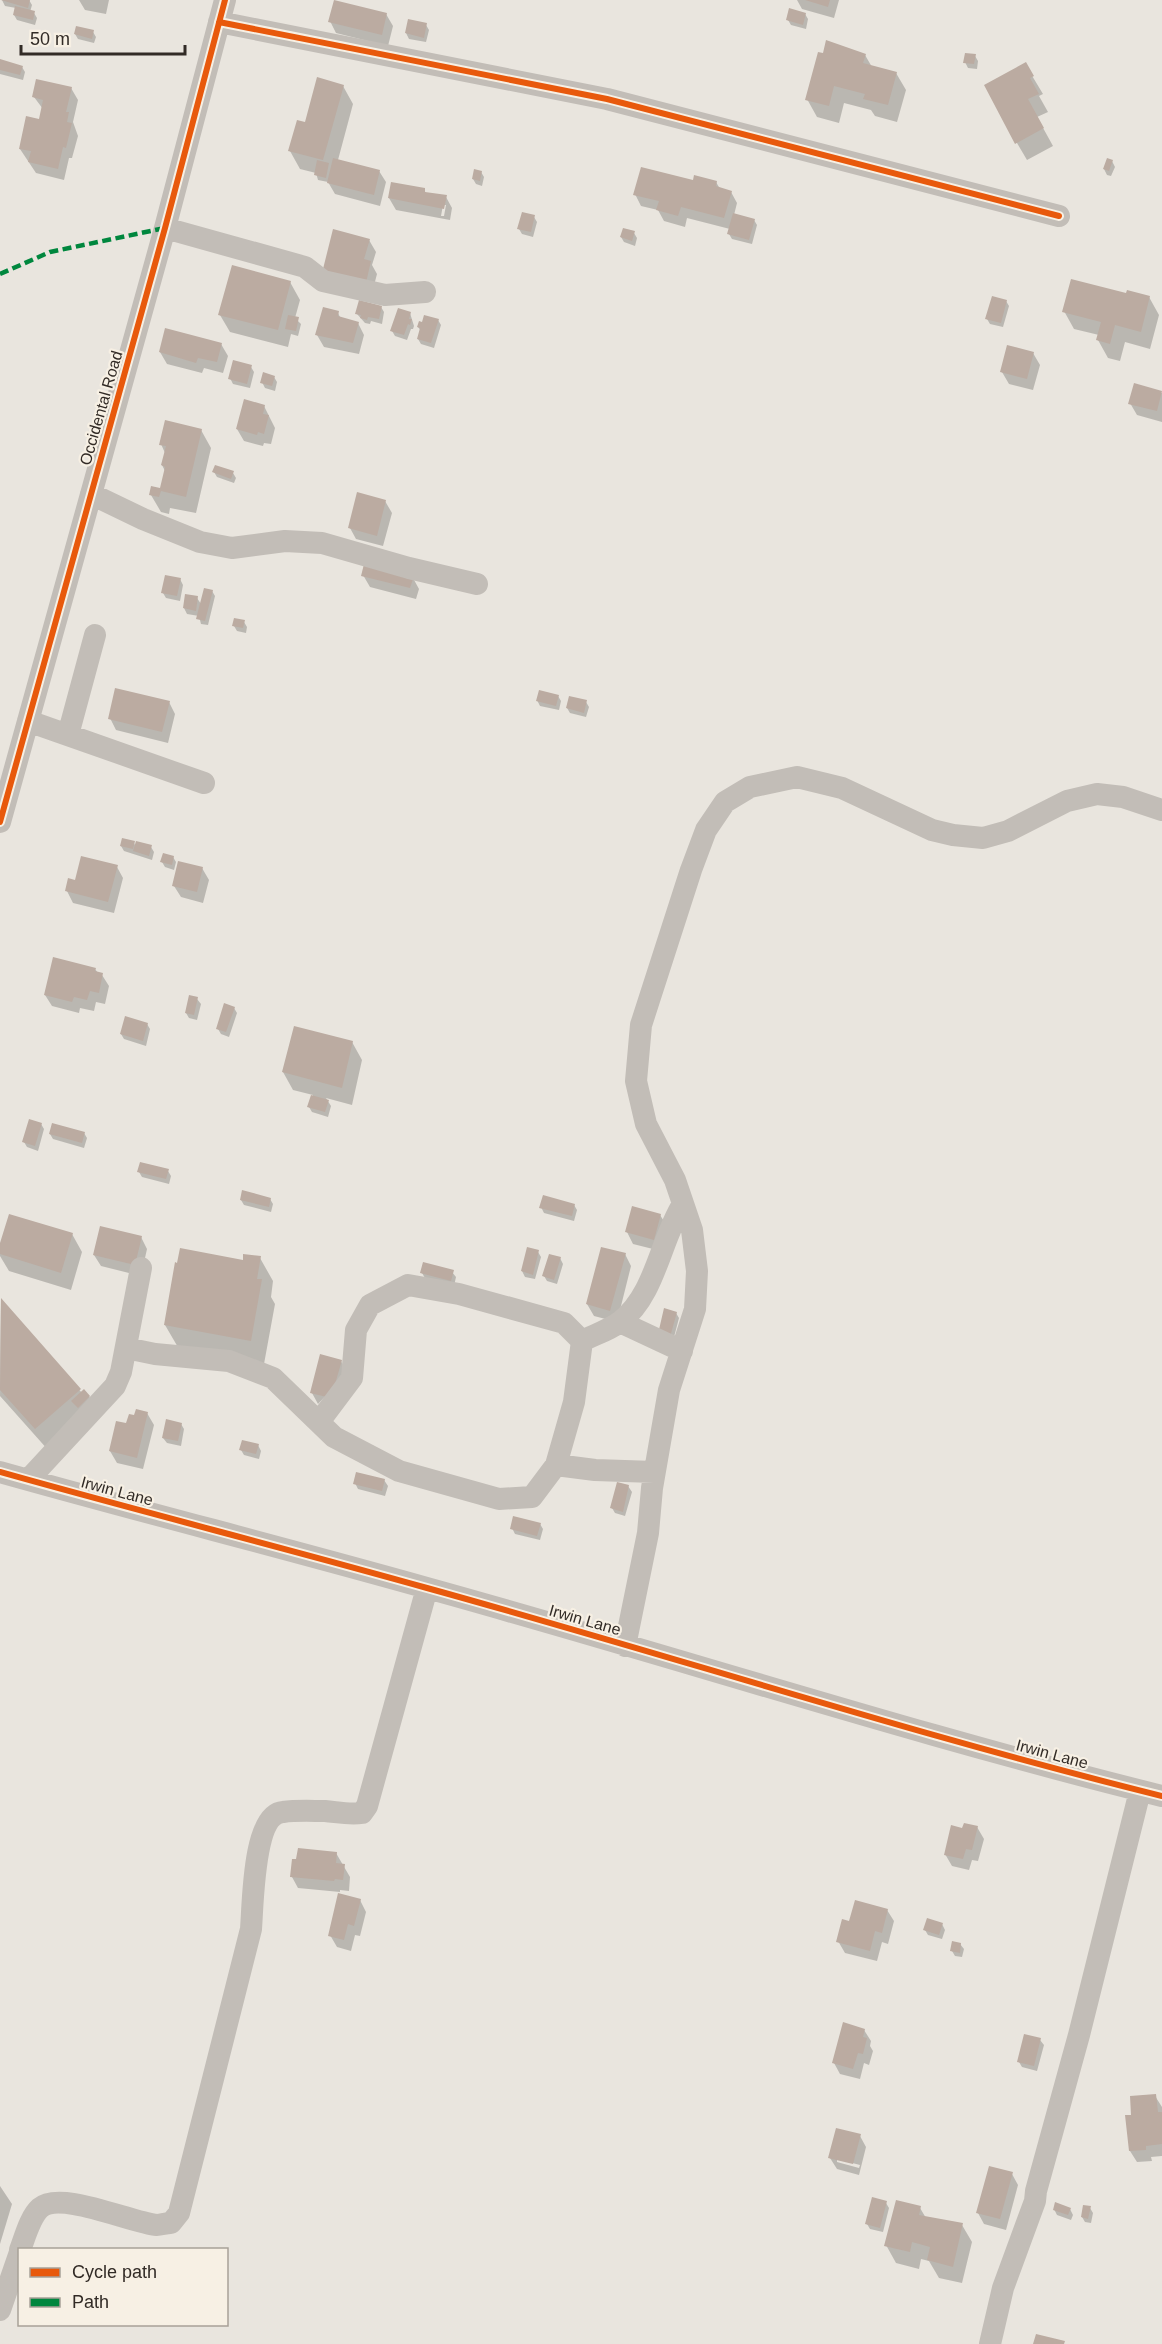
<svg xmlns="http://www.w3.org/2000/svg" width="1162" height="2344" font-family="Helvetica,sans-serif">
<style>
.shadow{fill:#0003;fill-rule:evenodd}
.building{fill:#bbaba1}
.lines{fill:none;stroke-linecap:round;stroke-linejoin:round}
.minor{stroke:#c2bdb7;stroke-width:22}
.quiet{stroke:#00873e;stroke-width:4.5;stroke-dasharray:9 4.5;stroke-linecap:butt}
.cycleway-casing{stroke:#f7f0e4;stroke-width:10}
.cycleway{stroke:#e8590c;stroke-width:6}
.labels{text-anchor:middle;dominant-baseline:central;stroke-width:4.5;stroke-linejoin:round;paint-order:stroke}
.street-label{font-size:16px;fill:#322b26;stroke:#f7f0e4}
</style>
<rect width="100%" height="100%" fill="#e9e5de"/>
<!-- shadow -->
<path class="shadow" d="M2,0H29L32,5L30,12L34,13L37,18L35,25L17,20L14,15L16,8L5,6Z
M79,0H109L106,14L85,10Z
M797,0H839L834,18L802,9Z
M386,14L393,26L388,46L336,33L330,21Z
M805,14L808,19L806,29L791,25L788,20Z
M426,25L429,30L426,42L409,39L406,33Z
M93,32L96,37L94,43L78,39L75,34Z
M865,55L872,67L896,73L906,90L897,122L875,116L871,110L844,103L839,123L817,117L807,99Z
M975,56L978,61L977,69L968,68L965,62Z
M0,61L22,67L25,72L23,80L0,74Z
M1025,64L1043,94L1039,96L1048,112L1037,117L1053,146L1027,160L1017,143Z
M343,86L353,104L338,160L379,171L386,182L380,206L335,194L328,182L318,180L316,173L300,169L290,151L306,123Z
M71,88L78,100L73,122L78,136L72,158H69L64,180L36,173L20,149L40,120L43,109L34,97Z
M1112,161L1115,167L1111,176L1107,175L1104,169Z
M481,172L484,177L482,186L476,184L473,179Z
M694,182H716L720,189L731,192L737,203L734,215L754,220L757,225L752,244L732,239L729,234L730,229L687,218L685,227L664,221L658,210L641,206L635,194Z
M424,190L426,193L446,197L452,208L450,220L396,210L389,198ZM443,205H446L444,216H441Z
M534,217L537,222L533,237L522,234L519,229Z
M634,233L637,238L635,246L624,242L621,237Z
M369,240L376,252L372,265L377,274L371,297L329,288Z
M290,282L300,300L295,318L301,324L298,336L291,334L288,347L230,332L220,315Z
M1127,295L1149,297L1159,315L1150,349L1125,342L1120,361L1108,358L1098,340L1099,335L1074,329L1064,311Z
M1006,301L1009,306L1003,327L990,324L987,319Z
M381,307L384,312L382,324L371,321L370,324L365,323L357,314Z
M338,313L341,319L358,323L364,335L359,354L324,347L317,335Z
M410,313L414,326L413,329H411L407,340L395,336L392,331Z
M438,320L441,325L434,348L421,344L418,339L421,331L418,327Z
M221,344L228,356L223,373L204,368L202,373L167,364L160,352Z
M1033,353L1040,365L1033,390L1009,384L1002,372Z
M251,367L254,372L250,388L233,384L230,378Z
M274,377L277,382L275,391L265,388L262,382Z
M1135,385L1162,393V422L1137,415L1130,403Z
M264,406L275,428L271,444L264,443L263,446L244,441L237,429Z
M201,430L211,448L196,513L170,508L169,514L161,512L151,495L161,490L165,471L162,465L165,453L161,444Z
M214,472L233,473L236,478L234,483L217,477Z
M385,501L392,513L383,546L356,539L350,528Z
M363,575L413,578L419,589L416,599L370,587Z
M180,579L183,585L180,601L166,598L163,593Z
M212,591L215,596L208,625L201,624L199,616L187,614L184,608L197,598L201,604Z
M244,622L247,627L246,633L237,631L234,626Z
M558,696L561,701L559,710L540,706L537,700Z
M169,702L175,714L168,743L116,730L110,718Z
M586,702L589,707L586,717L570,713L567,708Z
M134,843L136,847H151L154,852L152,860L124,851L121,846Z
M173,857L176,862L174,870L165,867L162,862Z
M117,867L123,878L114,913L73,903L67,891L76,881Z
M202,868L209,880L203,903L181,897L174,886Z
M95,969L98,973L102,975L109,986L105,1004L96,1002L94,1011L80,1008L79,1013L52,1006L45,995Z
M197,999L201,1004L197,1020L189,1018L186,1013Z
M234,1008L237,1013L229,1037L221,1034L218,1029Z
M147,1024L150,1029L146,1046L124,1039L121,1034Z
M352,1042L362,1060L352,1105L326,1098L331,1106L328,1117L312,1112L309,1107L313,1095L293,1090L283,1072Z
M41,1124L44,1129L38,1151L27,1147L24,1142Z
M84,1133L87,1138L84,1148L53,1139L50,1134Z
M168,1171L171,1176L169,1184L142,1177L139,1172Z
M270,1199L273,1204L271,1212L244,1205L241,1200Z
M574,1205L577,1210L574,1221L544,1213L541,1207Z
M660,1215L667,1226L661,1251L633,1244L627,1232Z
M72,1234L82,1252L71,1290L9,1271L0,1256V1248Z
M141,1237L147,1249L141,1276L101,1266L94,1255Z
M538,1252L541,1257L535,1279L525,1277L522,1271Z
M625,1254L631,1266L617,1322L594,1316L587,1304Z
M260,1258L273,1281L271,1297L275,1304L264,1364L179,1349L165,1325L179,1265L244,1261Z
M560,1258L563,1264L557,1284L547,1281L544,1276Z
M452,1272L456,1277L454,1286L425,1278L422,1273Z
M1,1300L82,1393L89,1396L92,1402L49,1451L0,1396Z
M676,1313L679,1318L673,1341L663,1339Z
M341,1361L347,1373L318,1404L312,1393Z
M147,1413L154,1425L143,1469L117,1463L110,1451L127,1425Z
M181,1424L184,1429L181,1446L167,1443L163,1438Z
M258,1445L261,1451L259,1459L244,1455L241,1450Z
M384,1480L388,1486L385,1496L358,1489L355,1483Z
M628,1486L632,1492L625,1516L615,1513L612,1508Z
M540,1524L543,1529L540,1540L515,1534L512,1528Z
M977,1827L984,1839L978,1861L972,1860L969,1870L952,1866L945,1854L964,1829Z
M336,1853L350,1877L349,1891L340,1890V1892L298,1888L292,1877Z
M360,1900L366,1912L360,1936L355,1935L351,1951L337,1947L330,1935Z
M887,1910L894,1921L888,1944L882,1942L877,1961L845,1953L838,1941L850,1923Z
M942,1924L945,1930L942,1939L928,1935L925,1930Z
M960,1944L964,1949L962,1957L955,1956L952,1951Z
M864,2030L871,2041L870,2046L873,2051L869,2065L864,2063L860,2079L840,2074L834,2063Z
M1040,2040L1044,2045L1037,2071L1022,2067L1019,2062Z
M1155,2096L1162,2107V2156L1151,2157L1152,2161L1137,2162L1130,2151L1133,2116Z
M860,2136L866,2147L859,2175L837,2169L830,2158ZM837,2159L860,2165L859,2168L837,2162Z
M1012,2174L1018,2185L1006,2230L984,2224L978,2213Z
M0,2186L12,2204L0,2244Z
M886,2203L889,2208L883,2232L870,2229L867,2224Z
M920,2208L926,2218L962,2225L972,2242L962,2283L939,2278L929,2261L921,2259L919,2269L896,2263L886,2245Z
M1090,2208L1093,2213L1091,2223L1085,2222L1082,2217Z
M1054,2209H1070L1073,2215L1071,2220L1057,2215Z"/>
<!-- building -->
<path class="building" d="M1,0H30L28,8Z
M334,0L387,13L382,35L328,22Z
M805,0H830L828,7Z
M15,6L35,11L33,20L13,15Z
M789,8L806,13L803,25L786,20Z
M408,19L427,23L424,38L405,33Z
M76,26L94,30L92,39L74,34Z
M826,40L866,54L863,63L897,72L888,105L863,99L865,94L834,86L829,106L805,100L818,52L823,53Z
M965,53L976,54L974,64L963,63Z
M0,59L23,66L20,75L0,70Z
M1026,62L1034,76L1030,78L1039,94L1028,99L1044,128L1015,144L984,85Z
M317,77L344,85L323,160L288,151L297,120L305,122Z
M36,79L72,87L66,112H69L67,122L72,123L66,148L63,147L58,169L28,162L31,151L19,149L26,116L39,119L43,100L32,97Z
M333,158L380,170L374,195L327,183Z
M1107,158L1113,160L1109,171L1103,169Z
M317,160L329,163L326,178L314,175Z
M641,167L693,180L694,175L717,181L716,186L732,191L724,218L681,207L678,216L656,210L659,201L633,195Z
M474,169L482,171L480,181L472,179Z
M391,182L425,188V192L447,195L444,209L388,198Z
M522,212L535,215L531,232L517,229Z
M733,213L755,219L749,240L727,234Z
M623,228L635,231L632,241L620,237Z
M333,229L370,239L364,259L371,261L365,287L321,277Z
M232,265L291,281L278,330L218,315Z
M1071,279L1126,293L1127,290L1150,296L1141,332L1115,325L1110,344L1096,340L1101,322L1062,312Z
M992,296L1007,300L1001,323L985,319Z
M359,300L382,306L379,319L368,317L367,320L360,318L361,315L355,314Z
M323,307L339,311L338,316L359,322L353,343L315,335Z
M398,308L411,312L409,319H412L410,325L408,324L404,335L390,331Z
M288,315L299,317L296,331L285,329Z
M424,315L439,319L431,343L417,339L420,328L417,327L419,321L422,322Z
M165,328L222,343L217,362L198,358L196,363L159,352Z
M1007,345L1034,352L1027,379L1000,372Z
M233,360L252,365L247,384L228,379Z
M263,372L275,376L272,386L260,383Z
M1134,383L1162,391L1157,411L1128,404Z
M244,399L265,405L263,414L269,415L264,434L258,432L257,435L236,429Z
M165,420L202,429L186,497L161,491L159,497L149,495L151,486L160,488L165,467L161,465L166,446L159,445Z
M215,465L234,471L231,479L212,472Z
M357,492L386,500L377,536L348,528Z
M364,564L414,576L410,588L361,576Z
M165,575L181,578L177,596L161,593Z
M204,588L213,590L205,621L196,619Z
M185,594L198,596L196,611L183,608Z
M234,618L245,620L243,628L232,626Z
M115,688L170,701L162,732L108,719Z
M539,690L559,695L556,706L536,701Z
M569,696L587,700L584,713L566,708Z
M122,838L135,841L133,849L120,846Z
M136,841L152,845L149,856L133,851Z
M163,853L174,856L172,865L160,862Z
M81,856L118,865L108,902L65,891L68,878L75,880Z
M178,861L203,867L197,892L172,886Z
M53,957L96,968L95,971L103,973L99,993L90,991L87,1000L74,997L72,1002L44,995Z
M189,995L198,997L194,1015L185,1013Z
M224,1003L235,1007L226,1032L216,1029Z
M125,1016L148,1023L143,1041L120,1034Z
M294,1026L353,1041L342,1088L282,1072Z
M311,1095L329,1100L325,1112L307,1107Z
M29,1119L42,1123L35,1146L22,1142Z
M52,1123L85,1132L82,1143L49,1134Z
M140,1162L169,1169L166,1179L137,1172Z
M242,1190L271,1198L269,1207L240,1200Z
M543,1195L575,1204L572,1216L539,1208Z
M632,1206L661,1214L654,1240L625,1232Z
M9,1214L73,1233L61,1273L0,1254V1243Z
M100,1226L142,1236L135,1265L93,1255Z
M527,1247L539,1250L533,1275L521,1271Z
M601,1247L626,1253L610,1311L586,1304Z
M180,1248L243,1260V1254L261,1256L257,1279H262L251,1341L164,1325L175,1262L177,1263Z
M549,1254L561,1257L554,1280L542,1276Z
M423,1262L454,1270L451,1281L420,1273Z
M1,1298L81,1389L35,1429L0,1390Z
M664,1308L677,1312L670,1337L658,1334Z
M320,1354L342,1360L331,1398L310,1393Z
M84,1389L90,1396L78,1408L71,1401Z
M136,1409L148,1412L137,1458L109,1451L116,1421L126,1423L129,1414L134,1415Z
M166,1419L182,1423L178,1441L162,1438Z
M242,1440L259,1444L256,1454L239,1450Z
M356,1472L385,1479L382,1491L353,1484Z
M617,1482L629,1485L623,1512L610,1508Z
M513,1516L541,1523L537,1536L510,1529Z
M964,1823L978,1826L972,1850L966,1849L963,1859L944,1855L951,1825L962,1828Z
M298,1848L337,1852L336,1863L345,1864L343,1880L335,1879L334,1881L290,1877L292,1859H296Z
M338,1893L361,1899L354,1926L348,1924L344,1940L328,1936Z
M855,1900L888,1909L882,1933L875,1931L870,1951L836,1942L842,1919L849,1921Z
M927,1918L943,1923L939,1935L923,1930Z
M952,1941L961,1943L960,1953L950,1951Z
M843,2022L865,2029L863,2037L867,2038L863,2054L858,2053L853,2069L832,2063Z
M1024,2034L1041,2038L1034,2066L1017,2062Z
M1156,2094L1158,2112H1162V2144L1146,2146V2150L1129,2151L1125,2115H1131L1130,2096Z
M836,2128L861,2134L853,2164L828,2158Z
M989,2166L1013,2172L1000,2219L976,2213Z
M872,2197L887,2201L880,2228L865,2224Z
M896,2200L921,2206L919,2215L963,2223L953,2267L927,2260L930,2247L912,2242L910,2252L884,2246Z
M1055,2202L1071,2208L1068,2215L1053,2210Z
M1083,2205L1091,2206L1088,2219L1081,2217Z
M1036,2334L1065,2341L1064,2344H1033Z"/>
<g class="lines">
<!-- minor -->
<path class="minor" d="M219,22L607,99L1059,216
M165,228L305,267L323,281L385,295L425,292
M91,494L143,519L200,542L232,548L285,541L322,543L409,568L477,584
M28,721L204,783
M68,735L95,635
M0,822L165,228L225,0
M620,1322L682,1351
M582,1341C594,1335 609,1330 620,1322C656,1294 660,1240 683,1204
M126,1348L155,1354L229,1361L273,1378L334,1437L399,1471L499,1499L532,1497L556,1465L574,1402L582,1341L564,1323L459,1294L408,1285L370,1305L356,1330L352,1378L319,1422
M556,1465L595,1470L654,1472
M0,1472C142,1512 285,1548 427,1588C673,1656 915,1735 1162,1796
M28,1480L115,1386L121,1372L141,1268
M625,1646L648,1533L652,1488L669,1390L695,1309L697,1271L692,1230L675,1180L646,1124L636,1081L641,1025L691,870L706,830L725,802L750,787L797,777L842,788L932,830L953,835L983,838L1008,831L1067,801L1097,794L1123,797L1162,810
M20,2250C25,2237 30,2217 40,2208C60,2190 132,2223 157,2225C161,2225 166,2223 171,2223L179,2213L251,1929C253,1905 253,1814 283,1812C297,1810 312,1811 325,1811C337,1812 349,1815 362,1813L367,1806L427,1588
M0,2310L20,2252
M990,2344L1003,2288L1035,2201L1036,2191L1079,2035L1140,1791"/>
<!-- quiet -->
<path class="quiet" d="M0,274L50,252L165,228"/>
<!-- cycleway casing -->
<g class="cycleway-casing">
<path id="cycleway" d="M219,22L607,99L1059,216
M0,822L165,228L225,0
M0,1472C142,1512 285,1548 427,1588C673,1656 915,1735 1162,1796"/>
</g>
<!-- cycleway -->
<use href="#cycleway" class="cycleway"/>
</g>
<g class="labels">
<!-- street labels -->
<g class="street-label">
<text transform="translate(101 408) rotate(-74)">Occidental Road</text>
<text transform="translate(117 1491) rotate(15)">Irwin Lane</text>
<text transform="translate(585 1620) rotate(16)">Irwin Lane</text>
<text transform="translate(1052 1754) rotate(15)">Irwin Lane</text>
</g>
</g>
<!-- legend -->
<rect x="18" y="2248" width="210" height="78" fill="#f7f0e4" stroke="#a8a198" stroke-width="1.5"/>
<rect x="30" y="2268" width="30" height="9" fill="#e8590c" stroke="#a8a198" stroke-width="1.5"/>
<text x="72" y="2278" font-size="18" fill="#322b26">Cycle path</text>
<rect x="30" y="2298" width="30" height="9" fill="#00873e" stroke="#a8a198" stroke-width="1.5"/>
<text x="72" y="2308" font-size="18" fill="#322b26">Path</text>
<!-- scale -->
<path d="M21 45v9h164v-9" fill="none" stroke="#322b26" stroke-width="3"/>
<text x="30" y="45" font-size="18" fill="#322b26" stroke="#f7f0e4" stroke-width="4.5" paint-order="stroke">50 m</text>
</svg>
